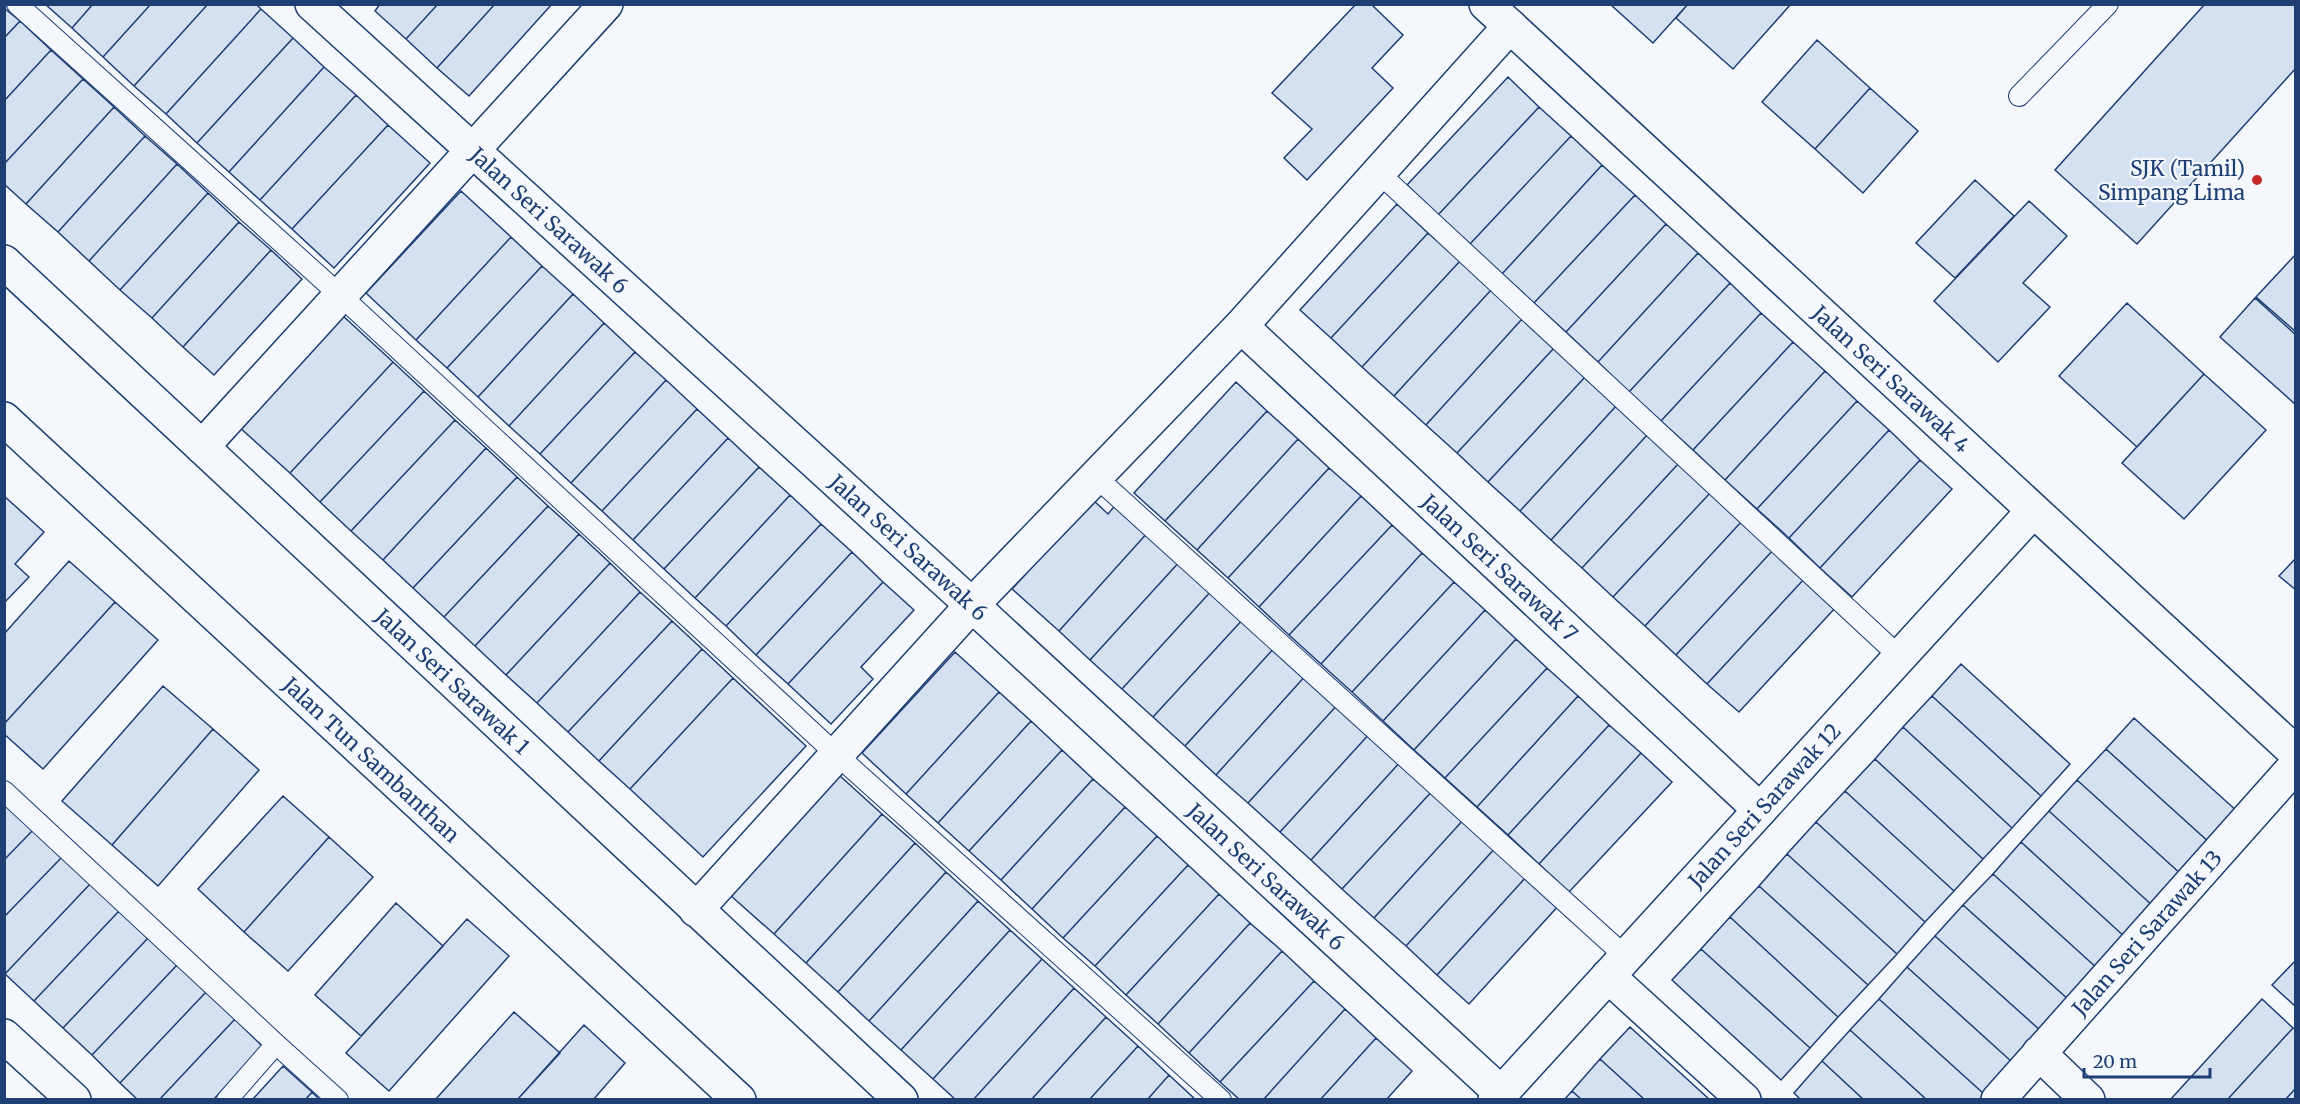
<svg xmlns="http://www.w3.org/2000/svg" width="2300" height="1104" font-family="Merriweather,serif">
<style>
.building{fill:#d5e0f0;stroke:#1d3f73;stroke-width:1.5}
.lines{fill:none;stroke-linecap:round;stroke-linejoin:round}
.service-casing{stroke:#1d3f73;stroke-width:22}
.minor-casing{stroke:#1d3f73;stroke-width:36}
.tertiary-casing{stroke:#1d3f73;stroke-width:36}
.service{stroke:#f4f7fb;stroke-width:20}
.minor{stroke:#f4f7fb;stroke-width:33}
.tertiary{stroke:#f4f7fb;stroke-width:33}
.poi-dot{fill:#c62828;stroke:#f4f7fb;stroke-width:2}
.labels{text-anchor:middle;dominant-baseline:central;stroke-width:4.5;stroke-linejoin:round;paint-order:stroke}
.poi-label{font-size:21px;fill:#1d3f73;stroke:#f4f7fb;text-anchor:end}
.street-label{font-size:21px;fill:#1d3f73;stroke:#f4f7fb}
</style>
<rect width="100%" height="100%" fill="#f4f7fb"/>
<!-- building -->
<path class="building" d="M45,4H93L72,28Z
M93,4H151L103,57L72,28Z
M151,4H208L134,86L103,57Z
M208,4H256L261,9L166,114L134,86Z
M380,4H438L406,39L375,11Z
M438,4H495L437,68L406,39Z
M495,4H552L469,96L437,68Z
M1356,4H1371L1403,35L1372,68L1393,88L1307,180L1284,158L1312,129L1272,93Z
M1610,4H1688L1653,43Z
M1688,4H1791L1733,69L1676,18Z
M2205,4H2296V68L2137,244L2055,170Z
M4,8L20,21L4,38Z
M261,9L293,38L197,143L166,114Z
M20,21L51,50L4,101V38Z
M293,38L324,67L229,172L197,143Z
M1817,40L1870,88L1815,149L1762,102Z
M51,50L83,79L4,164V101Z
M324,67L356,95L260,200L229,172Z
M1508,77L1539,107L1438,215L1407,185Z
M83,79L114,107L26,204L4,184V164Z
M1870,88L1918,131L1863,193L1815,149Z
M356,95L388,125L292,229L260,200Z
M114,107L145,136L58,232L26,204Z
M1539,107L1571,136L1470,244L1438,215Z
M388,125L430,163L334,268L292,229Z
M145,136L177,164L89,261L58,232Z
M1571,136L1602,165L1502,274L1470,244Z
M177,164L208,193L120,290L89,261Z
M1602,165L1635,195L1534,303L1502,274Z
M1975,180L2014,216L1955,278L1916,243Z
M461,191L511,237L416,340L366,293Z
M208,193L239,222L152,318L120,290Z
M1635,195L1666,224L1566,332L1534,303Z
M2029,201L2067,236L2023,283L2050,307L1998,362L1934,301Z
M1397,204L1428,233L1331,338L1300,310Z
M239,222L271,250L183,347L152,318Z
M1666,224L1698,253L1598,362L1566,332Z
M1428,233L1460,261L1362,367L1331,338Z
M511,237L542,266L447,368L416,340Z
M271,250L302,279L214,375L183,347Z
M1698,253L1730,283L1629,392L1598,362Z
M2296,254V332L2256,297Z
M1460,261L1491,290L1394,396L1362,367Z
M542,266L573,294L478,397L447,368Z
M1730,283L1761,313L1661,421L1629,392Z
M1491,290L1522,319L1426,425L1394,396Z
M573,294L604,323L509,426L478,397Z
M2255,298L2296,335V405L2220,337Z
M2127,303L2204,374L2137,447L2059,376Z
M1761,313L1793,342L1693,450L1661,421Z
M342,315L393,362L290,473L238,426Z
M1522,319L1554,348L1457,453L1426,425Z
M604,323L635,352L540,454L509,426Z
M1793,342L1825,371L1725,480L1693,450Z
M1554,348L1585,377L1488,482L1457,453Z
M635,352L666,380L571,483L540,454Z
M393,362L424,391L320,502L290,473Z
M1825,371L1857,401L1757,509L1725,480Z
M2204,374L2266,430L2184,519L2122,463Z
M1585,377L1617,405L1520,511L1488,482Z
M666,380L697,409L602,511L571,483Z
M1236,382L1267,411L1165,521L1134,493Z
M424,391L455,420L351,531L320,502Z
M1857,401L1889,430L1789,538L1757,509Z
M1617,405L1648,434L1551,540L1520,511Z
M697,409L728,438L633,540L602,511Z
M1267,411L1298,439L1197,550L1165,521Z
M455,420L486,448L383,560L351,531Z
M1889,430L1920,460L1820,568L1789,538Z
M1648,434L1679,463L1582,568L1551,540Z
M728,438L759,467L664,569L633,540Z
M1298,439L1329,468L1228,578L1197,550Z
M486,448L517,477L413,588L383,560Z
M1920,460L1952,489L1852,597L1820,568Z
M1679,463L1711,492L1613,597L1582,568Z
M759,467L790,495L695,598L664,569Z
M1329,468L1361,496L1259,607L1228,578Z
M517,477L548,506L444,617L413,588Z
M1711,492L1742,521L1645,626L1613,597Z
M790,495L821,524L726,626L695,598Z
M4,496L44,532L15,564L29,577L4,603Z
M1361,496L1392,525L1289,635L1259,607Z
M1093,500L1108,514L1118,502L1149,531L1059,631L1012,589Z
M548,506L579,534L475,646L444,617Z
M1742,521L1774,549L1676,655L1645,626Z
M821,524L852,552L756,655L726,626Z
M1392,525L1422,553L1321,664L1289,635Z
M1149,531L1181,560L1090,660L1059,631Z
M579,534L610,563L506,675L475,646Z
M1774,549L1805,578L1707,684L1676,655Z
M852,552L883,582L788,684L756,655Z
M1422,553L1454,582L1352,692L1321,664Z
M2296,558V590L2279,576Z
M1181,560L1213,589L1122,689L1090,660Z
M69,561L115,602L4,724V634Z
M610,563L640,592L537,703L506,675Z
M1805,578L1836,607L1739,712L1707,684Z
M883,582L914,610L861,667L873,679L831,724L788,684Z
M1454,582L1485,610L1383,721L1352,692Z
M1213,589L1245,617L1153,717L1122,689Z
M640,592L672,621L568,732L537,703Z
M115,602L158,640L43,769L4,734V724Z
M1485,610L1516,639L1414,750L1383,721Z
M1245,617L1276,646L1185,746L1153,717Z
M672,621L702,649L599,761L568,732Z
M1516,639L1547,668L1445,778L1414,750Z
M1276,646L1307,674L1216,775L1185,746Z
M702,649L733,678L630,789L599,761Z
M955,652L999,692L906,794L862,753Z
M1961,664L2070,764L2041,796L1932,696Z
M1547,668L1578,696L1477,807L1445,778Z
M1307,674L1339,703L1248,803L1216,775Z
M733,678L806,746L703,857L630,789Z
M163,686L213,729L112,845L62,801Z
M999,692L1031,721L938,823L906,794Z
M1578,696L1609,725L1508,835L1477,807Z
M1932,696L2041,796L2012,828L1903,727Z
M1339,703L1371,732L1280,832L1248,803Z
M2134,718L2239,813L2211,844L2106,749Z
M1031,721L1062,750L969,851L938,823Z
M1609,725L1641,753L1539,864L1508,835Z
M1903,727L2012,828L1983,859L1875,759Z
M213,729L259,770L158,886L112,845Z
M1371,732L1402,760L1311,860L1280,832Z
M2106,749L2211,844L2182,875L2077,780Z
M1062,750L1093,779L1001,880L969,851Z
M1641,753L1672,782L1569,892L1539,864Z
M1875,759L1983,859L1954,891L1845,791Z
M1402,760L1434,789L1342,889L1311,860Z
M839,775L882,814L774,934L730,895Z
M1093,779L1125,807L1032,909L1001,880Z
M2077,780L2182,875L2154,907L2049,811Z
M1434,789L1465,818L1374,918L1342,889Z
M1845,791L1954,891L1925,922L1816,822Z
M283,796L329,837L244,932L198,889Z
M4,803L33,830L4,860Z
M1125,807L1157,836L1063,938L1032,909Z
M2049,811L2154,907L2126,938L2021,842Z
M882,814L915,843L806,963L774,934Z
M1465,818L1497,846L1406,946L1374,918Z
M1816,822L1925,922L1897,954L1787,854Z
M33,830L62,857L4,917V860Z
M1157,836L1188,865L1095,966L1063,938Z
M329,837L373,877L288,971L244,932Z
M2021,842L2126,938L2098,969L1993,874Z
M915,843L946,872L838,992L806,963Z
M1497,846L1528,875L1437,975L1406,946Z
M1787,854L1897,954L1868,985L1759,886Z
M62,857L90,884L5,974L4,917Z
M1188,865L1219,894L1126,995L1095,966Z
M946,872L978,901L869,1021L838,992Z
M1993,874L2098,969L2069,1000L1963,905Z
M1528,875L1560,904L1469,1004L1437,975Z
M90,884L119,911L34,1001L5,974Z
M1759,886L1868,985L1838,1017L1730,917Z
M1219,894L1250,923L1158,1024L1126,995Z
M978,901L1010,930L901,1050L869,1021Z
M396,903L443,946L361,1036L315,995Z
M1963,905L2069,1000L2041,1031L1935,936Z
M119,911L148,938L63,1028L34,1001Z
M1730,917L1838,1017L1810,1048L1701,949Z
M467,919L509,956L389,1091L346,1053Z
M1250,923L1282,951L1189,1053L1158,1024Z
M1010,930L1042,959L933,1079L901,1050Z
M1935,936L2041,1031L2012,1062L1907,967Z
M148,938L177,965L92,1055L63,1028Z
M1701,949L1810,1048L1781,1080L1672,980Z
M1282,951L1314,981L1220,1082L1189,1053Z
M1042,959L1074,988L973,1100H956L933,1079Z
M2296,960V1007L2272,985Z
M177,965L206,992L120,1083L92,1055Z
M1907,967L2012,1062L1984,1094L1879,999Z
M1314,981L1345,1009L1263,1100H1240L1220,1082Z
M1074,988L1106,1017L1031,1100H973Z
M206,992L235,1019L159,1100H138L120,1083Z
M1879,999L1984,1094L1979,1100H1927L1850,1030Z
M2262,999L2293,1028L2227,1100H2170Z
M1345,1009L1376,1038L1320,1100H1263Z
M514,1012L560,1053L517,1100H435Z
M1106,1017L1138,1046L1089,1100H1031Z
M235,1019L263,1047L213,1100H159Z
M584,1025L625,1063L593,1100H517Z
M1630,1027L1710,1100H1645L1600,1059Z
M2293,1028L2296,1030V1088L2285,1100H2227Z
M1850,1030L1927,1100H1864L1822,1061Z
M1376,1038L1412,1071L1386,1100H1320Z
M1138,1046L1169,1075L1147,1100H1089Z
M1600,1059L1645,1100H1582L1572,1091Z
M1822,1061L1864,1100H1801L1794,1093Z
M283,1066L312,1092L305,1100H252Z
M1169,1075L1196,1100H1147Z
M2296,1088V1100H2285Z
M1572,1091L1582,1100H1564Z
M312,1092L320,1100H305Z"/>
<g class="lines">
<!-- service casing -->
<g class="service-casing">
<path id="service" d="M17,4L341,296L837,755L1221,1100
M2019,96L2108,4
M1379,173L1900,657
M1096,477L1626,957
M4,791L276,1044L338,1100
M227,1100L276,1044"/>
</g>
<!-- minor casing -->
<g class="minor-casing">
<g id="minor">
<path id="s1" d="M312,4L972,605L1501,1093"/>
<path id="s2" d="M1486,4L2296,753"/>
<path id="s3" d="M4,262L901,1100"/>
<path id="s4" d="M1241,326L1760,810"/>
<path d="M202,447L606,4"/>
<path d="M696,910L972,605L1241,326L1510,26"/>
<path d="M1608,976L1744,1100"/>
<path d="M4,1036L74,1100"/>
<path d="M2039,1053L2088,1100"/>
<path id="s5" d="M1495,1100L2033,511"/>
<path id="s6" d="M1998,1100L2296,765"/>
</g>
</g>
<!-- tertiary casing -->
<g class="tertiary-casing">
<g id="tertiary">
<path id="s7" d="M4,419L739,1100"/>
</g>
</g>
<!-- service -->
<use href="#service" class="service"/>
<!-- minor -->
<use href="#minor" class="minor"/>
<!-- tertiary -->
<use href="#tertiary" class="tertiary"/>
</g>
<!-- markers -->
<circle class="poi-dot" cx="2257" cy="180" r="6"/>
<g class="labels">
<!-- poi labels -->
<g class="poi-label">
<text x="2245" y="168">SJK (Tamil)<tspan x="2245" dy="24">Simpang Lima</tspan></text>
</g>
<!-- street labels -->
<g class="street-label">
<text stroke="none"><textPath href="#s1" startOffset="321">Jalan Seri Sarawak 6</textPath></text>
<text stroke="none"><textPath href="#s2" startOffset="552">Jalan Seri Sarawak 4</textPath></text>
<text stroke="none"><textPath href="#s1" startOffset="807">Jalan Seri Sarawak 6</textPath></text>
<text stroke="none"><textPath href="#s4" startOffset="354">Jalan Seri Sarawak 7</textPath></text>
<text stroke="none"><textPath href="#s3" startOffset="614">Jalan Seri Sarawak 1</textPath></text>
<text stroke="none"><textPath href="#s7" startOffset="501">Jalan Tun Sambanthan</textPath></text>
<text stroke="none"><textPath href="#s5" startOffset="399">Jalan Seri Sarawak 12</textPath></text>
<text stroke="none"><textPath href="#s1" startOffset="1293">Jalan Seri Sarawak 6</textPath></text>
<text stroke="none"><textPath href="#s6" startOffset="224">Jalan Seri Sarawak 13</textPath></text>
</g>
</g>
<!-- border -->
<rect width="2300" height="1104" fill="none" stroke="#1d3f73" stroke-width="12"/>
<!-- scale -->
<path d="M2084 1068v9h126v-9" fill="none" stroke="#1d3f73" stroke-width="3"/>
<text x="2093" y="1068" font-size="18" fill="#1d3f73" stroke="#f4f7fb" stroke-width="4.5" paint-order="stroke">20 m</text>
</svg>
